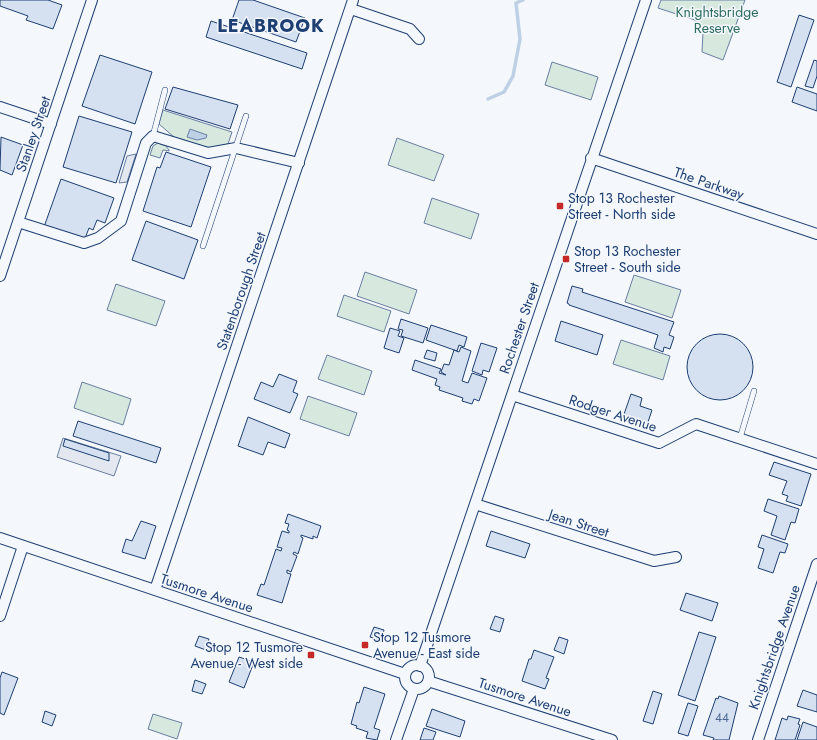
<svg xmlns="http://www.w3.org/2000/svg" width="817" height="740" font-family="Jost,sans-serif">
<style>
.green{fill:#d7e8df;stroke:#687fa3}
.parking{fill:#e3e8f0;stroke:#687fa3}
.water{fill:#bed0e5;stroke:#687fa3}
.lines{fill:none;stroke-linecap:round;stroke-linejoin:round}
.stream{stroke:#bed0e5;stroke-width:3.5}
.building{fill:#d5e0f0;stroke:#1d3f73}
.service-casing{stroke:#1d3f73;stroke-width:6}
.minor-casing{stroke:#1d3f73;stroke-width:12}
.service{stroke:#f4f7fb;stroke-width:5}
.minor{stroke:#f4f7fb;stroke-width:10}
.poi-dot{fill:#c62828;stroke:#f4f7fb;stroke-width:1.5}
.labels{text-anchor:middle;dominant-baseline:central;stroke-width:3;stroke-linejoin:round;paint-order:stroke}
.number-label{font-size:12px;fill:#4b6792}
.park-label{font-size:14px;fill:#2c6c60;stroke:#f4f7fb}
.street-label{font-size:14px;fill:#1d3f73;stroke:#f4f7fb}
.poi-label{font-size:14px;fill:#1d3f73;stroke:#f4f7fb;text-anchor:start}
.district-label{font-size:18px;font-weight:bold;letter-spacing:1px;fill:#1d3f73;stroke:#f4f7fb}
</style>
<rect width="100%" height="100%" fill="#f4f7fb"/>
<!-- green -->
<path class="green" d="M661,0H745L723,60L702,52L703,32L695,20L658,8Z
M552,62L598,77L591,100L545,85Z
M163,110L232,132L228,144L209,148L174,137L159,124Z
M397,138L444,155L434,181L388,165Z
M158,143L166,146L169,150V151L163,150L160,158L150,155L153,146Z
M432,198L479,214L471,239L424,223Z
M365,272L417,290L409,314L357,296Z
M634,275L681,290L672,318L625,302Z
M116,284L165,301L156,326L107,310Z
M344,295L391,311L384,332L337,316Z
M621,340L670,356L663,380L613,364Z
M327,355L372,371L364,395L318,379Z
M82,382L131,399L123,425L74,408Z
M308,396L357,413L349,436L300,419Z
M153,714L182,723L177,739L148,729Z"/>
<!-- parking -->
<path class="parking" d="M136,154L127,182L119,183L127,156Z
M63,438L121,456L114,476L57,457Z"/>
<!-- water -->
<path class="water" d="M190,129L207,135L206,138L197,140L187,137Z"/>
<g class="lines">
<!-- stream -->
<path class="stream" d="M488,99L504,92L513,76L520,39L516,3L523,0"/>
</g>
<!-- building -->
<path class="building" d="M0,0H48L62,5L53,29L26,20L28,16L0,6Z
M239,0H253L305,18L296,42L232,20Z
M799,15L814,20L791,87L777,82Z
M211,21L307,53L302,69L206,37Z
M100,55L152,72L135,124L82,106Z
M814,60L817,61V76L813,88L805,86Z
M173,87L238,105L230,129L165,109Z
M797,87L817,94V111L792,102Z
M79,116L132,132L116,183L63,167Z
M1,137L23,145L12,175L0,170Z
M166,152L211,167L191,227L143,211L157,167L160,168Z
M61,179L114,198L105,223L97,220L93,230L89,228L84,241L44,227Z
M146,221L198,240L184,279L132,260Z
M572,286L583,289L582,292L674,322L669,335L674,337L670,349L664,347L663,352L654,348L658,335L569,305V304L567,303Z
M401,319L428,328L423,343L401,336L403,330L398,329Z
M561,321L603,335L597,355L555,341Z
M431,325L467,337L464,347L459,345L457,351L426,340Z
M390,328L400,331L398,336L404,338L399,353L384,348Z
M687 367a33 33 0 1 1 66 0a33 33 0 1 1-66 0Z
M481,343L497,348L489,372L483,370L482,375L472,371Z
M461,347L471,351L462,381L468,383L472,373L487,378L479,401L474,399L472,404L462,401L463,398L439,390L440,387L435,385L437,379L412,370L415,360L441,369L439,373L446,375L441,372L444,364L449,365L454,350L459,352Z
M427,350L437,353L435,361L424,358Z
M279,374L297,381L293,392L298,394L290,413L254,399L261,382L273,387Z
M631,394L642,398L640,406L652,410L646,428L622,420Z
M248,417L290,434L285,448L268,442L263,455L238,446Z
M78,421L161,448L156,463L73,436Z
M65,439L109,453V461L63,446Z
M774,462L811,474L801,506L786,501L788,496L782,494L787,481L769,475Z
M768,499L799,509L795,523L791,522L785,540L771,535L777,516L764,511Z
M288,514L321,526L317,538L313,536V539L301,535V537L303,538L298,554L294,552L293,554L297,556L291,572L287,570V573L291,574L282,603L257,595L261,584L264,585L276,549L281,551L282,548L277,547L282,531L289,533V531L287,530L289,524L285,523Z
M141,521L156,526L145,559L122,552L126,539L132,541Z
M491,531L530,544L525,558L486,546Z
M762,535L788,544L785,553L780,552L773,573L758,568L764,549L758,547Z
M686,593L718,603L712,621L680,610Z
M495,616L504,619L500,632L490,629Z
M374,627L384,630L381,641L370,637Z
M699,632L716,637L695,701L678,695Z
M199,636L209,639L206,650L195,646Z
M559,637L568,640L564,654L554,650Z
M534,650L554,657L546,678L549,679L545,689L522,681L529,659H531Z
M239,657L254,662L244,688L229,682Z
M2,672L18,678L4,715L0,713V678Z
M195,680L206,684L202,694L192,691Z
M364,687L385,694L374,728L380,730L377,740L366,738L368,732L356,728L357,726L351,724L357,702L359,703Z
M803,690L817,695V712L797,706Z
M653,691L662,694L653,724L643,721Z
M719,696L738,703L729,740H713L714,738L703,735L716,698L718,699Z
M688,703L698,706L688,736L678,733Z
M432,709L465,721L460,737L426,726Z
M45,711L56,715L52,726L42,722Z
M788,716L800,719L798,724L800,725L795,740H775L782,718L787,720Z
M803,722L817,727V740H797Z
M424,728L436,732L433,740H420Z"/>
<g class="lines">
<!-- service casing -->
<g class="service-casing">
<path id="service" d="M153,136L165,90
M203,246L246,116
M740,438L754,391"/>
</g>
<!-- minor casing -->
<g class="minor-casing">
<path id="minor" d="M351,9L410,29L419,39
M0,107L51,124
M591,158L817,234
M18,222L84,243L98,238L121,221L146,143L153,136L208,153L236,148L299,163
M0,276L92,0
M512,395L659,443L696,424L817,464
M475,504L654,561L676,557
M0,538L405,674
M155,590L353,0
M0,616L23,546
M405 677a12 12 0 1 1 24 0a12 12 0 1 1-24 0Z
M420,666L646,0
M428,681L612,740
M396,740L414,689
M758,740L817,564"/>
</g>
<!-- service -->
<use href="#service" class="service"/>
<!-- minor -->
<use href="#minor" class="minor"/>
</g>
<!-- markers -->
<g class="poi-dot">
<rect x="556" y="202" width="8" height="8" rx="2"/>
<rect x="562" y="255" width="8" height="8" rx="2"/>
<rect x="361" y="641" width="8" height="8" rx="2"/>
<rect x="307" y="651" width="8" height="8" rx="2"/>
</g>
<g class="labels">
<!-- number labels -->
<g class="number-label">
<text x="722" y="718">44</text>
</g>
<!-- park labels -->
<g class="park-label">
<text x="717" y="12">Knightsbridge<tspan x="717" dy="16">Reserve</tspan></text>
</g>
<!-- street labels -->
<g class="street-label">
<text transform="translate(33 134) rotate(-71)">Stanley Street</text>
<text transform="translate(709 183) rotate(19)">The Parkway</text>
<text transform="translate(241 291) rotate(-71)">Statenborough Street</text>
<text transform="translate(519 328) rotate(-71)">Rochester Street</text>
<text transform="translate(613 413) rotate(18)">Rodger Avenue</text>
<text transform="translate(579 523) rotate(18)">Jean Street</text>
<text transform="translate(207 593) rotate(18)">Tusmore Avenue</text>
<text transform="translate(774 647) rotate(-71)">Knightsbridge Avenue</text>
<text transform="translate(525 697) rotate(18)">Tusmore Avenue</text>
</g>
<!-- poi labels -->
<g class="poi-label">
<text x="568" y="198">Stop 13 Rochester<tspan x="568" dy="16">Street - North side</tspan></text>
<text x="574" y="251">Stop 13 Rochester<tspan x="574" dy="16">Street - South side</tspan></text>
<text x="373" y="637">Stop 12 Tusmore<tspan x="373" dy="16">Avenue - East side</tspan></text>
<text x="303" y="647" text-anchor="end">Stop 12 Tusmore<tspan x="303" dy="16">Avenue - West side</tspan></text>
</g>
<!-- district labels -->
<g class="district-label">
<text x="271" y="26">LEABROOK</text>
</g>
</g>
</svg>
